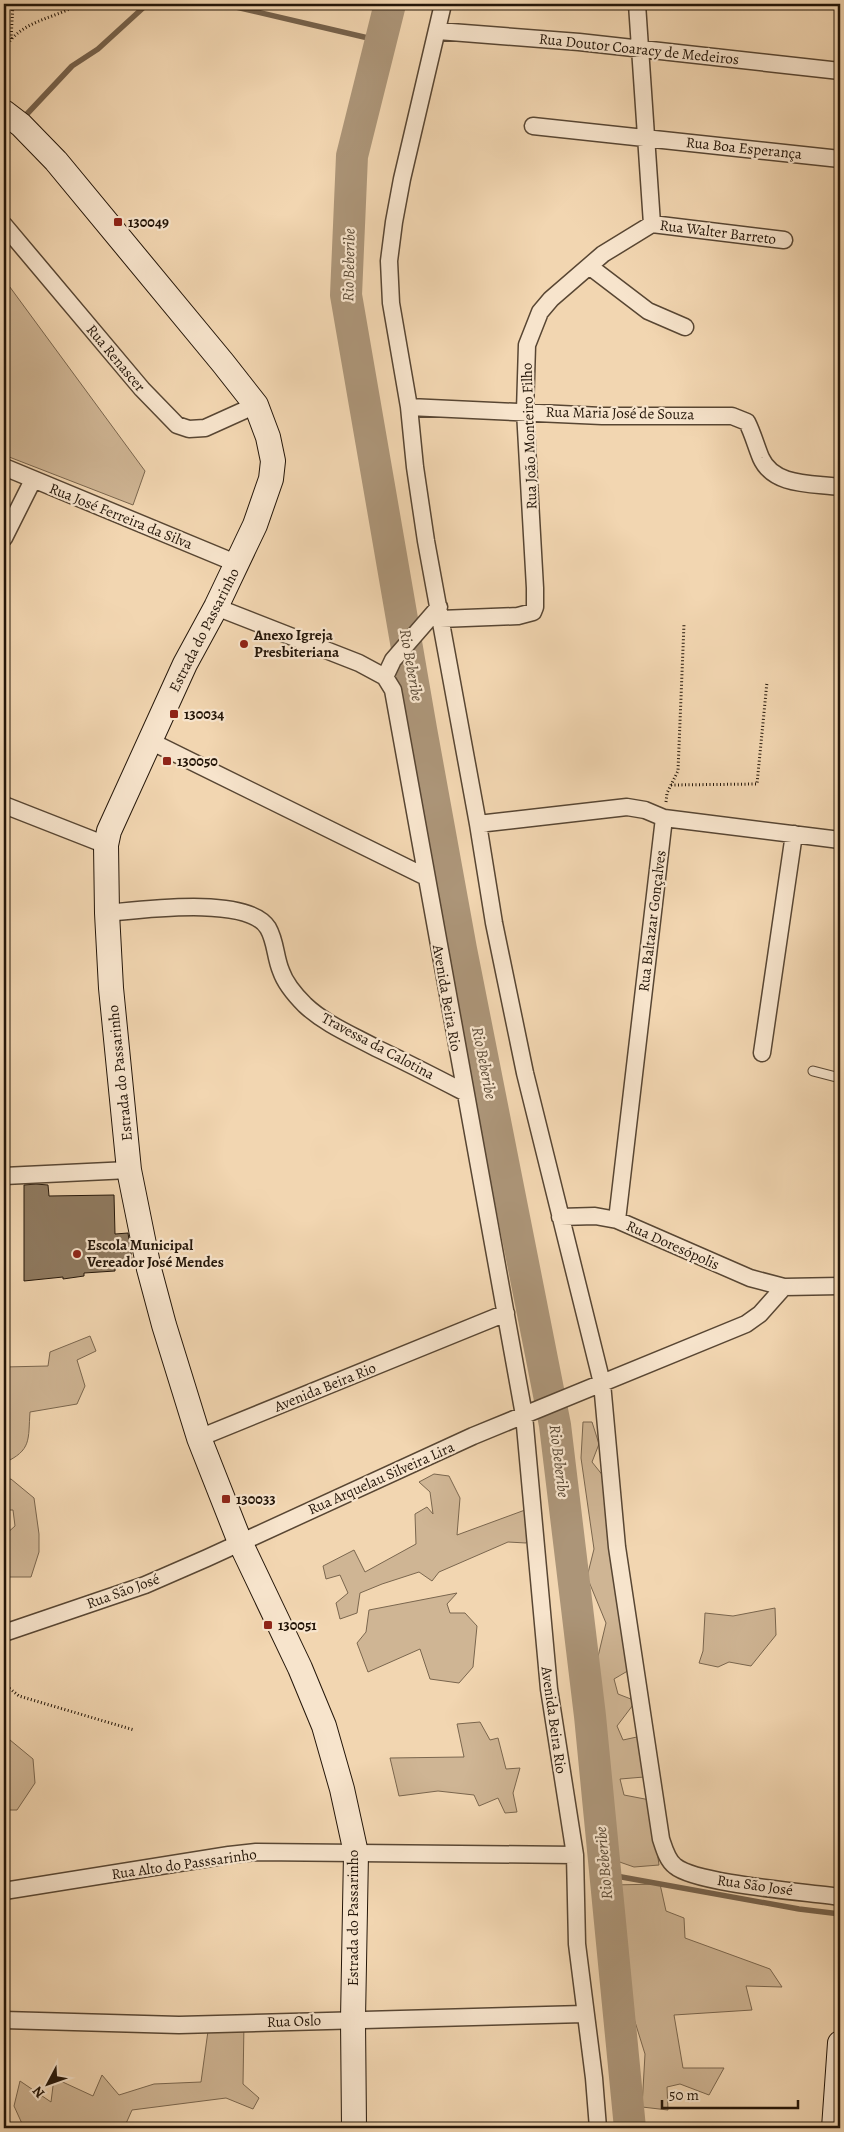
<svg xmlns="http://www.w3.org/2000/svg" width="844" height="2132" font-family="Alegreya,serif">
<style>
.green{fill:#cfb594;stroke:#7a664e}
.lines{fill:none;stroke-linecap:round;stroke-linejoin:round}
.stream{stroke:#76624c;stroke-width:5.5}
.river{stroke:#ac9578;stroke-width:32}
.building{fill:#8f7a60;stroke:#241609}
.lane-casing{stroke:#584633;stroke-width:11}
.street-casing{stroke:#584633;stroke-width:19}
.secondary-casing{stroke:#241609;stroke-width:26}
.path{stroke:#241609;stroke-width:3;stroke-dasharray:1 2.5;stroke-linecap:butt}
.lane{stroke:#f7e4cc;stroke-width:9}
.street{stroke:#f7e4cc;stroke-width:16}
.secondary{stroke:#f7e4cc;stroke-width:24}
.poi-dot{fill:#8f2418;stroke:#f7e4cc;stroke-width:2}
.labels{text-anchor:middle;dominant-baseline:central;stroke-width:4.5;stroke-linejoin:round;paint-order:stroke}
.street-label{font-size:15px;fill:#241609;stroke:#f7e4cc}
.poi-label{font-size:15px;font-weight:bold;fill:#241609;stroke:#f7e4cc;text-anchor:start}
.water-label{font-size:16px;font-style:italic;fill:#5a4935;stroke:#f7e4cc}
</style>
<rect width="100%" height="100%" fill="#f2d6b1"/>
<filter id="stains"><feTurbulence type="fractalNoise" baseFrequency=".004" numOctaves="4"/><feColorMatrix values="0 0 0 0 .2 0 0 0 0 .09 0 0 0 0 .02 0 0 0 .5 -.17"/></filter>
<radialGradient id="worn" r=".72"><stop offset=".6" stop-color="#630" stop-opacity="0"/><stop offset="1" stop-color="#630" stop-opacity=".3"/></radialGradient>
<!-- green -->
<path class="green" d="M4,279L145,471L133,505L4,455Z
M90,1336L96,1351L77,1360L85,1386L77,1404L30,1412C28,1440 32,1450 4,1463V1367L48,1366L50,1352Z
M583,1422H592L599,1444L592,1462L604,1477L631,1669L614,1679L618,1694L636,1701L617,1726L623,1740L646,1735L644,1777L620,1779L624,1795L650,1800L659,1865L634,1867L611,1859L606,1769L596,1665L606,1623L587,1577L594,1549L581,1458Z
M434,1474L449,1476L460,1498L457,1535L525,1510L529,1536L526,1543L508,1542L439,1572L432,1581L419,1572L382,1584L360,1593L357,1613L340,1619L336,1603L348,1593L340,1575L326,1579L323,1566L354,1550L365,1572L416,1544L415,1514L427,1507L433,1514L430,1492L419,1482Z
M11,1479L34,1498L39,1534V1552L31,1577H4L5,1535L15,1526L13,1510H4V1480Z
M457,1593L447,1604L450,1613H465L477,1626L473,1667L459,1683L430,1679L420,1649L368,1672L357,1643L366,1632L369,1610Z
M775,1608L776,1635L751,1666L729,1662L718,1667L699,1663L703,1651L705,1613L733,1616Z
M480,1722L490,1740L498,1738L506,1769L520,1768L513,1793L517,1812L505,1813L498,1798L479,1806L474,1795L438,1791L399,1796L390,1758L464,1757L457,1724Z
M4,1735L33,1759L35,1783L17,1810H4Z
M660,1884L666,1911L684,1918L685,1938L770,1969L782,1987L746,1986L752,2010L674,2015L683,2068H724L709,2095L680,2084L667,2087L668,2110L642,2107L645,2054L626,1993L612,1885Z
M244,2023L243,2084L259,2098L253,2109L226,2098L132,2110L124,2128H24L14,2106L20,2081L51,2102L54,2078L93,2096L102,2075L119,2095L154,2084L201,2082L208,2031Z"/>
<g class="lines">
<!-- stream -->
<path class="stream" d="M223,4L381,41
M26,115L72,66L98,49L144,7L153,4
M605,1874L799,1909L840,1914"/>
<!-- river -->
<path class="river" d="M390,4L352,156L346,295L421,729L461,949L555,1425L590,1716L630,2128"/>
</g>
<!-- building -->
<path class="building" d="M36,1184L48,1185L49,1196L114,1195L115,1234L128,1233L133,1266L115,1267V1271L84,1273V1276L63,1279V1277L24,1281V1185Z"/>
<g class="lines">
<!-- lane casing -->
<g class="lane-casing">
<path id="lane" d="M813,1071L840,1078"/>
</g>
<!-- street casing -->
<g class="street-casing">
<path id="street" d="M443,4L402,179L394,222L389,261L391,303L409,407L415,467L426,541L478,824L494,923L525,1073L602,1383L617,1547L661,1839C664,1848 667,1860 675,1866C696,1884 807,1892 840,1897
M637,4L652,224
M438,31L579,42L840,71
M533,126L840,159
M652,224L784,240
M4,225L142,389L177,425L189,429L205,428L256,405
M589,266L648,311L685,327
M409,407L602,416H732L747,422C753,434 756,446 761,458C774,487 813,483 840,487
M4,467L238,564
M4,538L33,480
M216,607L359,663L385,677L393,690L524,1415L549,1689L575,1855L577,1944L594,2078L598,2128
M440,619L518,616L533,612L535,607V588L525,411L527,345L540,312L551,299L603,254L652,224
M385,677L393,660L439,607
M150,741L426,877
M4,805L106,845
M478,824L627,807L645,810L664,818L840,840
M107,913C140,910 248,895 268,928C276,942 275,957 281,971C285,983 296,996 305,1005C325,1024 352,1035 376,1048C406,1062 435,1077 464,1092
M762,1053L794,834
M4,1176L129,1170
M560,1217L595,1216L617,1220L750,1278L784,1287L840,1286
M617,1220L664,818
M199,1438L506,1313
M4,1633L145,1585L207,1558L473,1436L746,1324L760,1314L784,1287
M4,1891L229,1855L256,1852L575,1855
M4,2020L179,2025L584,2014"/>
</g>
<!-- secondary casing -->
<g class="secondary-casing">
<path id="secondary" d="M4,112L21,125L56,161L223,363L256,405L268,437L273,461L271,479L255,525L216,607L185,664L109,831L106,845L107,913L111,988L129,1170L149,1269L164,1325L199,1438L240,1542L300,1668L324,1726L342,1789L356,1853L353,2019L354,2128
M834,2128L840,2043"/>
</g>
<!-- path -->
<path class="path" d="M11,39L13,4
M4,50C20,20 52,20 79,4
M671,785L757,784L767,682
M666,802L667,793L678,771L684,624
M4,1684L19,1696L134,1730"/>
<!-- lane -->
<use href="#lane" class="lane"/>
<!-- street -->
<use href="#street" class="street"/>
<!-- secondary -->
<use href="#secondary" class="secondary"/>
</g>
<!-- markers -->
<g class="poi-dot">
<rect x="113" y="217" width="10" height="10" rx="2.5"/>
<circle cx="244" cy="644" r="5"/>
<rect x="169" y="709" width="10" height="10" rx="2.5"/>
<rect x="162" y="756" width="10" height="10" rx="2.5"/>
<circle cx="77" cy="1254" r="5"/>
<rect x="221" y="1494" width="10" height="10" rx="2.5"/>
<rect x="263" y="1620" width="10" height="10" rx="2.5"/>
</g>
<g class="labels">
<!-- street labels -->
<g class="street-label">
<text transform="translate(639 49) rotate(6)">Rua Doutor Coaracy de Medeiros</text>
<text transform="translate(744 148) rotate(6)">Rua Boa Esperança</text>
<text transform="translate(718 232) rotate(7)">Rua Walter Barreto</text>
<text transform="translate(116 358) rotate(50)">Rua Renascer</text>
<text transform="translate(620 413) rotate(1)">Rua Maria José de Souza</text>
<text transform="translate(529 436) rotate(-92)">Rua João Monteiro Filho</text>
<text transform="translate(121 516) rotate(22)">Rua José Ferreira da Silva</text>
<text transform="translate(204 630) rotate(-63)">Estrada do Passarinho</text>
<text transform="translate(652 921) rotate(-83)">Rua Baltazar Gonçalves</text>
<text transform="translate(447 998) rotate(80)">Avenida Beira Rio</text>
<text transform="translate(378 1046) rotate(28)">Travessa da Calotina</text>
<text transform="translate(120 1073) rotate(-96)">Estrada do Passarinho</text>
<text transform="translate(673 1245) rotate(24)">Rua Doresópolis</text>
<text transform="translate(325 1387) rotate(-22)">Avenida Beira Rio</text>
<text transform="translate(381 1478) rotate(-24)">Rua Arquelau Silveira Lira</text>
<text transform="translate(123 1591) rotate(-20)">Rua São José</text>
<text transform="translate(554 1720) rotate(82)">Avenida Beira Rio</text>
<text transform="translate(184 1864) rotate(-8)">Rua Alto do Passsarinho</text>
<text transform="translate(755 1885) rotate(8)">Rua São José</text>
<text transform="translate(353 1918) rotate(-90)">Estrada do Passarinho</text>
<text transform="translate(294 2021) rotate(-2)">Rua Oslo</text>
</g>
<!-- poi labels -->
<g class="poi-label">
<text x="128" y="222">130049</text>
<text x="254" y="635">Anexo Igreja<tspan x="254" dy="17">Presbiteriana</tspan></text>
<text x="184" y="714">130034</text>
<text x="177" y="761">130050</text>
<text x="87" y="1245">Escola Municipal<tspan x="87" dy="17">Vereador José Mendes</tspan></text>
<text x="236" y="1499">130033</text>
<text x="278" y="1625">130051</text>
</g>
<!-- water labels -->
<g class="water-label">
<text transform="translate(349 265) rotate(-89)">Rio Beberibe</text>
<text transform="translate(411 665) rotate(80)">Rio Beberibe</text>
<text transform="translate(484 1063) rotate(79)">Rio Beberibe</text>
<text transform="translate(559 1461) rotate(83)">Rio Beberibe</text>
<text transform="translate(604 1863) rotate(-95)">Rio Beberibe</text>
</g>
</g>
<!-- margin -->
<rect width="844" height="2132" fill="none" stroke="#f2d6b1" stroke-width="20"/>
<rect x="5" y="5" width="834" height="2122" fill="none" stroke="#241609" stroke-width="2.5"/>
<rect x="10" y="10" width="824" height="2112" fill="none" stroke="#241609"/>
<!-- north arrow -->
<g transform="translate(48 2084) rotate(229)" stroke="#f7e4cc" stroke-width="4" paint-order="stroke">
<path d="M0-4L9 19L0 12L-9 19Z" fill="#241609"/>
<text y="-8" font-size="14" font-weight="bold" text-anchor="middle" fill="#241609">N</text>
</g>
<!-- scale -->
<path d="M662 2100v8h136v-8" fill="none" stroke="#241609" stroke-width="2.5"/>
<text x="669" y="2100" font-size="15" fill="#241609" stroke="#f7e4cc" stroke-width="4" paint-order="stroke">50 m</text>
<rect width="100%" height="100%" filter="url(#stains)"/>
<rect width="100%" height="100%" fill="url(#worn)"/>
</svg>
